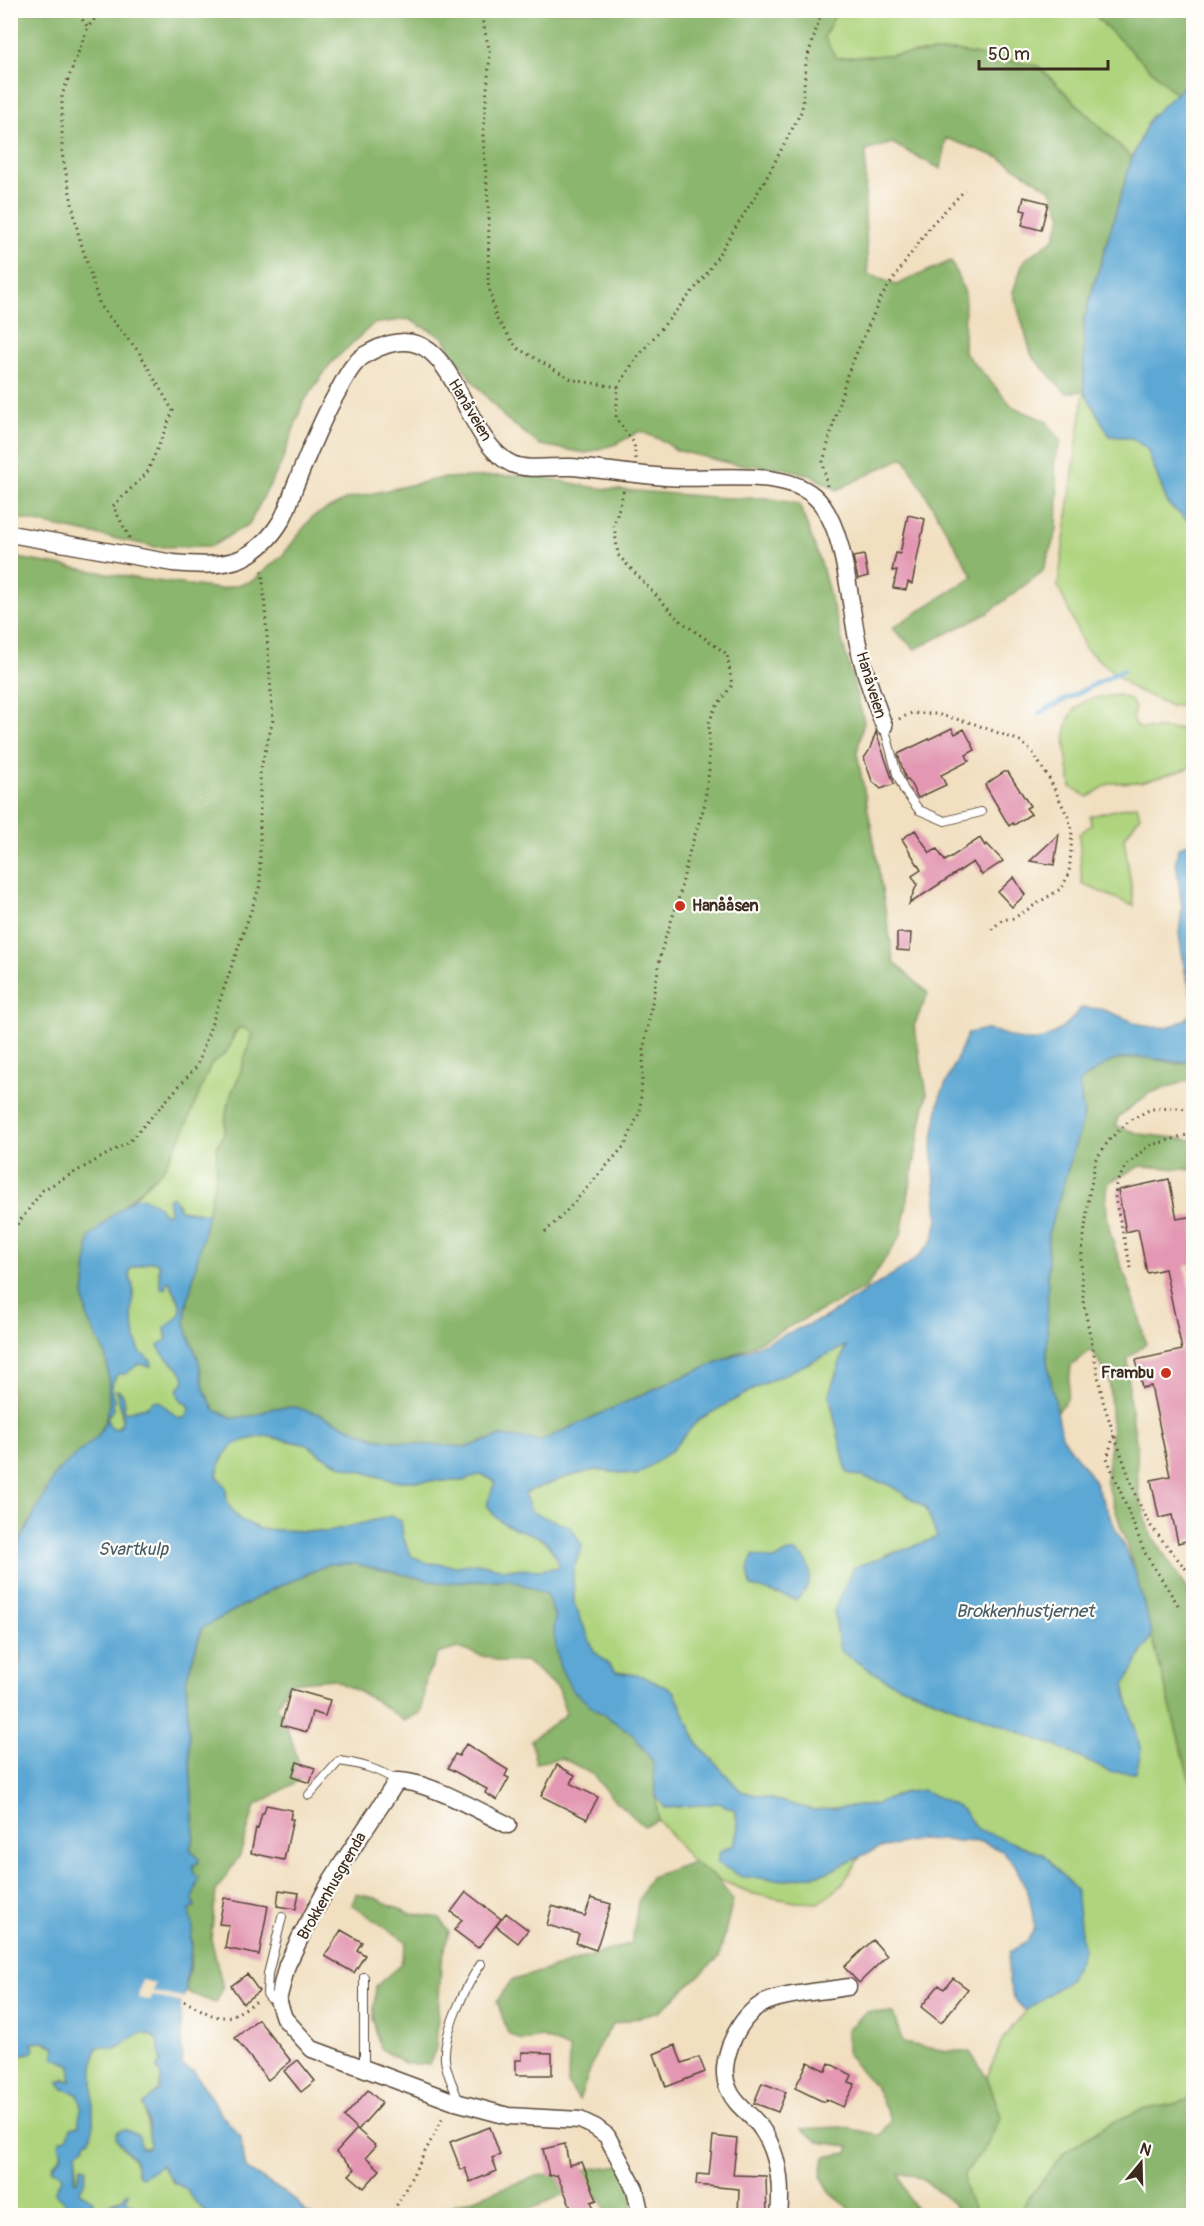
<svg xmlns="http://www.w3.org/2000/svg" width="1204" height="2226" font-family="Pangolin,sans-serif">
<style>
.green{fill:#afd47e;stroke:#757f4e;stroke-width:1.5;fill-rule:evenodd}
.forest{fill:#8bb66d;stroke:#637046;stroke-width:1.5}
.water{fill:#5ca7d4;stroke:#4c6879;stroke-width:1.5;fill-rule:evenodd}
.pier{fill:#f1dfc0}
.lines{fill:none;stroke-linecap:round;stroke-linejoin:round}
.stream{stroke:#5ca7d4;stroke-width:5}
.building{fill:#e397b2}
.service-casing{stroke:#564536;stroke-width:10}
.minor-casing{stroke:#564536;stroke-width:19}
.path{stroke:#564536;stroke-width:3;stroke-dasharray:1.5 4.5;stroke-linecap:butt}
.service{stroke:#fff;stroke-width:8}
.minor{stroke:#fff;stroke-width:16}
.poi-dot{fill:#c8321e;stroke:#fdfcf7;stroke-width:2}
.labels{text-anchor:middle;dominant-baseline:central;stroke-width:4.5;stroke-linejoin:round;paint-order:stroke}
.street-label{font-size:16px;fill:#3b2a1e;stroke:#fdfcf7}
.poi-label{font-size:16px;font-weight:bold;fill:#3b2a1e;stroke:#fdfcf7;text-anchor:start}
.water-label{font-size:18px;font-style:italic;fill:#485c67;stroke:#fdfcf7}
</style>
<rect width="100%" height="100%" fill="#fdfcf7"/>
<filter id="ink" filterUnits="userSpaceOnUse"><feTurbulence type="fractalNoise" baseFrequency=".0167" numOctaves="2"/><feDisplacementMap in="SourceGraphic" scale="12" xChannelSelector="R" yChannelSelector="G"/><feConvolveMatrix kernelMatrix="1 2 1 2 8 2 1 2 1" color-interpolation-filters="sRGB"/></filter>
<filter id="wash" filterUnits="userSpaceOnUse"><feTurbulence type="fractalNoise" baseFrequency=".008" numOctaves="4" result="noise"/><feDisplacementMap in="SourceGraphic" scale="24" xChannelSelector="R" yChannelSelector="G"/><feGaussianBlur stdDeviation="1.35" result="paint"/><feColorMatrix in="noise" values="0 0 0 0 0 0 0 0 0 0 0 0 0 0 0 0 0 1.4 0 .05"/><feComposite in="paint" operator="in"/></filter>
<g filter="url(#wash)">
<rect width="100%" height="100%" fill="#f1dfc0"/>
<!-- green -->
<path class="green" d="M837,11H1097L1098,19L1176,94L1150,118L1132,158L1038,66L956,51L836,58L824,37Z
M1084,391L1110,436L1132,438L1147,449L1168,504L1187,520L1193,519V703L1171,706L1132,688L1085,648L1058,586Z
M1118,695L1131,700L1135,708L1132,719L1139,728C1157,729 1177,732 1193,725V763L1187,769L1141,782L1110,783L1088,797L1071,787C1068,758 1054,718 1086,701C1094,696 1109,697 1118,695Z
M1137,805L1140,816L1124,838L1134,906L1082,884L1079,834L1091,825L1090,816Z
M239,1028H244L252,1034L240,1074L232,1092L226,1112L225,1131L217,1147L216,1175L208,1214L180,1210L178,1203L167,1214H163C158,1202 147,1199 135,1197L162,1170L184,1131L211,1063C218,1058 225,1054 230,1046C234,1039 233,1034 239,1028Z
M151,1261L157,1262L159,1265V1280L166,1287L165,1282L169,1281C182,1311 190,1307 165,1333L167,1339L163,1354L183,1371L185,1380L177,1390C178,1398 181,1401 188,1404L190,1409L185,1418H178L170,1412L146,1407L126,1412L124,1410L125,1404L120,1398L122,1422L116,1429C109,1427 108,1424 107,1417L114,1409C110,1397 109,1384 118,1374L126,1373L138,1364L152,1366L151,1361L140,1352L135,1337L132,1316L133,1287L129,1275L131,1268Z
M846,1345L829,1394L847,1473L888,1484L926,1508L937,1537L914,1548L886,1554L840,1651L888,1681L1058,1747L1110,1772L1141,1751L1124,1686L1152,1635L1193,1793V2097L1180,2103L1140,2110L1107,2125L1064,2153L1016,2215H979L966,2194L964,2174L987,2145L1001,2117L987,2077L1003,2039L1025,2011L1070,1979L1076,1890L977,1829L962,1809L902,1793L874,1805L813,1810L741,1791L698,1744L674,1691L642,1676L616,1672L594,1651L574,1603L573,1570L582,1546L571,1527L531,1512L524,1493L566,1477L596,1470L637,1475L670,1452L698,1420L761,1385ZM788,1552H796L807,1563L780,1595L772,1592L775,1560Z
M266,1436L308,1445L321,1455L343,1466L394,1481H463L481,1474L495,1481L492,1493L512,1526C536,1534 552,1540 559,1567L541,1570L504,1569L477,1563L457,1566L428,1563L411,1556L403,1537L401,1521L392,1516L326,1532L260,1529L239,1519L226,1503V1488L217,1475C224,1444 237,1441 266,1436Z
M656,1796L666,1808L719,1803L735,1810L738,1827L734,1845L720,1851L742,1877L788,1880L828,1872L860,1857L840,1887L819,1903L796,1902L754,1894L717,1879L693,1862L658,1820Z
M143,2033L150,2035L158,2041L161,2062L157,2068L161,2076L160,2089C156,2093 152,2095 149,2099C138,2108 152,2132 150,2147L141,2148L119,2131L116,2135C120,2151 137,2155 137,2172L142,2177L161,2165L173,2182L186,2188L197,2204L208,2215H138L139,2210L126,2201L128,2192L122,2199L112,2201C107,2213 103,2215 90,2215L84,2195L79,2193L87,2169L78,2175V2179L75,2182L77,2152L93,2129V2068L96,2048L102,2046L116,2049L139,2034Z
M37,2042H44L56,2047L53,2057L71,2065V2081L64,2079V2089C76,2092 83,2096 83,2111C82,2118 78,2118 79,2125L73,2126L62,2151L60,2158L52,2164V2170L62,2174L61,2180L56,2187C61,2198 68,2205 73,2215L11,2216V2059L32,2052V2043Z"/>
<!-- forest -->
<path class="forest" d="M10,11H837L824,37L836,58L956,51L1038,66L1132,158L1084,318V391L1066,393L1032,356L1013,292L1024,260L1054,239L1062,216L1051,190L1000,158L946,138L941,169L892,143L866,151L865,215L868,274L896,285L951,261L965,293L964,352L1013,407L1046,421L1061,441L1054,463L1058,493L1057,530L1043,571L988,613L915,649L892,628L973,577L904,457L837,490L810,475L784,468L733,464L676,450L663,441L640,431L616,444L586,453L540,445L505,418L471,379L443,337L408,319L373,324L331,363L303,403L281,464L249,524L212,546L156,547L11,517Z
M1097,11H1193V77L1176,94L1098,19Z
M529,475L597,488L725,498H766L799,504L821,563L864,721L857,753L873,836L894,962L928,993L914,1026L927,1093L901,1235L866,1288L723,1360L659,1387L541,1441L501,1436L467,1447L414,1444L374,1438L340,1424L273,1408L253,1416L233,1418L214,1410L204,1389L198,1358L188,1334L185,1323L186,1310L216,1175L217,1147L225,1131L226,1112L232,1092L240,1074L252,1034L244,1028H239L233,1034L231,1044L225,1054L211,1064L184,1131L162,1170L89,1238L84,1298L88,1320L105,1353L108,1368L109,1404L105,1423L98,1437L57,1471L19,1542L11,1583V557L140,579L221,589L252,581L283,555L312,517L347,499L442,478Z
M1144,1057L1178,1064L1193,1060V1079L1150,1093L1118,1117L1116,1126L1140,1134L1193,1140V1170L1141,1166L1109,1182C1098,1224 1123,1264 1135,1303C1140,1317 1142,1330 1146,1344L1128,1358L1129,1397L1137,1447L1138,1491L1149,1531L1187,1590L1193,1617V1793L1135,1571L1106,1480L1112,1427L1109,1376L1091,1350L1071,1366L1067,1399L1057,1413L1047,1362L1048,1234L1084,1116L1079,1083L1110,1061Z
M329,1564H356L443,1583L509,1579L546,1594L555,1617L554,1635L595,1709L633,1734L653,1762L658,1820L644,1826L614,1800L591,1773L562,1758L536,1763L531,1740L566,1714L559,1689L526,1661L502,1662L458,1648L438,1654L426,1678L421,1712L404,1721L373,1699L333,1679L288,1683L277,1706L293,1744L303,1778L255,1806L240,1855L216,1891L211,1939L223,1988L216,2003L186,1992C186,1976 193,1960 192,1945C191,1935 189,1922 190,1912C192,1896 200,1883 192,1868L197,1863L196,1858L190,1848L194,1837L186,1680L202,1628L271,1590Z
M10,1596L20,1657L15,1683L16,1733L11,1745Z
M693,1862L717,1879L733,1900L719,1957L659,2012L613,2024L599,2045L579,2100L568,2084L569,2049L541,2037L522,2041L508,2033L497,2001L511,1981L632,1943L638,1902L650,1877Z
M356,1894L375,1898L409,1913L440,1918L449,1932L441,1965L436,2048L429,2065L404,2063L380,2048L373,2020L376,1986L400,1965L407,1942L352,1905Z
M866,2012L893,2013L903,2043L947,2051H969L987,2077L1001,2116L987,2145L964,2174L966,2194L979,2215H961C953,2200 929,2183 913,2175C909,2173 903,2174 899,2174L910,2200L920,2215H855L830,2191L821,2176L824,2157L847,2153L849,2146L819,2142L802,2129L841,2127L881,2135L891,2121L876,2088L847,2055V2029Z
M1193,2097V2215H1016L1064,2153L1107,2125L1140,2110L1180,2103Z
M628,2164L636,2186L630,2215H608L602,2200L585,2190L569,2192L517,2215L416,2216L471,2200L537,2176Z"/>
<!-- water -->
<path class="water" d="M1193,77L1194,519L1187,520L1168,504L1147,449L1132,438L1110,436L1084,391V319L1132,158L1150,118Z
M1190,842H1194L1193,1001L1185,971L1179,934L1182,908L1176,860L1178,848Z
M1081,1008C1087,1008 1094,1008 1100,1009C1125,1015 1149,1036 1176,1024C1185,1020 1189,1018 1193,1009V1060C1177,1064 1172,1061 1157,1059C1120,1053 1107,1061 1079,1083L1084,1116L1048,1234L1047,1362L1062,1436L1094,1481L1135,1571L1152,1635L1124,1686L1141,1751L1136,1773L1110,1772L1058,1747L888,1681L840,1651L834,1611L853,1568C881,1556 910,1549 937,1537L926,1508L888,1484L847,1473L829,1394L846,1346L761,1385L698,1420L670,1452L637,1475L596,1470L566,1477L524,1493L531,1512L571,1527L582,1546L573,1570L574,1603L594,1651L616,1672L642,1676L674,1691L698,1744L741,1791L813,1810L874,1805L902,1793L923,1790L962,1809L977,1829L1043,1854L1076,1890L1083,1950L1070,1979L1025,2011C1008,1996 1006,1973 1010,1952L1027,1941L1035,1928L1029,1895L1015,1865L1004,1852L982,1842L920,1839L876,1849L828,1872L788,1880L742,1877L717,1863L720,1851L734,1845L738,1827L735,1810L719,1803L665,1808L656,1796L653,1762L633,1734L595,1709L572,1690L559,1665L554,1635L555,1617L546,1594L509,1579L443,1583L356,1564H329L271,1590L202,1628L186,1680L194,1837L190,1848L199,1859V1862L192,1866L195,1876L199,1877L193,1900L195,1907L190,1910L193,1928L190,1941L192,1946L186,1979V1992L180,2002L182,2064L185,2068L194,2071L221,2114L241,2137L243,2160L247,2169L296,2200L304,2211L311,2215H208L197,2204L186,2189L173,2182L162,2165L142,2177L139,2176L134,2158L117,2140L116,2135L119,2131L125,2129L139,2136L141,2148L147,2149L150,2147L149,2127L143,2105L160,2089L161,2076L157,2068L161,2062L158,2041C153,2035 147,2033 139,2034L115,2049L102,2046L96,2048L93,2068V2129L90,2139L86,2141L84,2147L77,2152L74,2180L77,2182L81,2166L86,2167L84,2183L79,2192C93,2200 97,2200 90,2215H73L69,2207L55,2193C55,2185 63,2182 62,2174L51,2168L62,2155L59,2144L61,2140L68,2137L71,2127L79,2125C77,2116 86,2108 78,2094L64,2089L59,2083V2081H71V2065L53,2057L56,2047L44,2042L32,2043L34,2049L32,2052L11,2059L10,1745L16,1733L15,1683L21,1657L11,1584L19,1543L57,1471L97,1437L105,1423L109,1404L108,1368L105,1353L88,1320L84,1298L89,1238L109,1218L135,1197C147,1199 158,1202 163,1213L167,1214L170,1211L168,1199L173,1196L180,1210L208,1214L186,1309L185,1323L188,1334L198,1358L204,1389L214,1410L233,1418L253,1416L273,1408L295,1407L319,1414L374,1438L414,1444L467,1447L501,1436L541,1441L659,1387L824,1318L903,1268L919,1256L933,1240L938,1220L932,1145L940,1097L968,1033C974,1032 981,1030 987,1030C1002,1031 1016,1042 1032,1041C1051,1040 1070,1023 1081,1008ZM151,1261L157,1262L159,1265L160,1287L165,1289L166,1287V1282L169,1281C180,1307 192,1308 165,1328L167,1339L158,1345C163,1361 180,1363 185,1380L177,1390C178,1398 181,1401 188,1404L190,1409L185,1418H178L159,1401H153L146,1407L126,1412L124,1410C125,1402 126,1392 116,1390L123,1415L121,1426L116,1429C109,1427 108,1424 107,1417L114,1409L113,1404L114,1399C110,1390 111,1382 118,1374H125L139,1364L152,1366L151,1361L140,1352L135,1337L132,1316L133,1287L129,1275L131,1268ZM266,1436L308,1445L321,1455L343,1466L394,1481H463L481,1474L495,1481L487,1505C490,1509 493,1514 496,1517C518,1539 549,1524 559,1567L541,1570L504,1569L477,1563L457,1566L428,1563L411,1556L403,1537L401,1521L392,1516L326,1532L260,1529L239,1519L227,1503L226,1488L217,1475C224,1444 237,1441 266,1436Z
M788,1552H796C799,1555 805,1559 807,1563C814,1577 807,1592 796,1600L751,1586C748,1573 746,1566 754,1555L775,1560Z
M127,2192L129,2193L126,2200L137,2208L138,2215H97L108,2212L109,2204L122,2199Z"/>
<!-- pier -->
<path class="pier" d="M142,1980L155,1983L153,1992L183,1998L182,2003L152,1996L151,2001L138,1998Z"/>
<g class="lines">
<!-- stream -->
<path class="stream" d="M1039,713L1123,670"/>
</g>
<g id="blocks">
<!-- building -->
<path class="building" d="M1024,197L1048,203L1041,230L1022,225L1026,211L1021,210Z
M908,515L925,519L912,584L908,582L906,590L893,588L897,570L892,571L896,553L900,554Z
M864,555L868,576L858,579L853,557Z
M952,728L955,734L964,729L975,750L966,755L969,761L941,775L946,785L918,798L908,779L906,780L898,754Z
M876,732L894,784L881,789L872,781L864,758L869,751Z
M1004,772H1008L1030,806L1026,808L1031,814L1014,825L1013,823L1009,826L985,785Z
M915,830L930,853L937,849L945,861L980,838L985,846L987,844L1003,861L982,875L973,862L909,904L917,884L912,876L921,870L902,839Z
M1059,834L1054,865L1030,861Z
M1014,877L1025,895L1012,907L998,892Z
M897,933H911L910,951L897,950Z
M1169,1179L1177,1219L1194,1216V1264L1185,1266L1194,1310V1409H1189L1194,1430V1539L1178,1543L1172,1515L1159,1518L1151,1480L1170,1476L1151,1386L1142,1388L1136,1360L1182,1350L1165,1269L1147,1273L1138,1229L1126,1232L1118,1190Z
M291,1689L330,1700L325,1716L312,1712L307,1732L281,1725Z
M466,1744L508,1770L505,1776L509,1778L497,1800L485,1793L487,1789L448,1768L455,1754L459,1756Z
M297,1762L315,1768L310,1783L292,1777Z
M557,1765L575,1775L571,1784L598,1797L587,1819L541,1796Z
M266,1805L292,1810L290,1819H293L284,1860L251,1853L256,1828L258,1829L262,1813H264Z
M279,1890L299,1893L296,1909L277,1906Z
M466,1892L501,1919L478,1948L454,1930L462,1920L451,1912Z
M224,1898L268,1906L259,1955L225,1948L229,1925L219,1924Z
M591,1898L611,1904L596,1950L576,1943L579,1934L547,1925L552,1906L585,1916Z
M506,1913L528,1930L518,1943L496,1926Z
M341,1930L362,1942L357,1950L365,1955L354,1973L325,1956Z
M873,1940L887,1956L859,1983L844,1967Z
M247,1974L259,1991L243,2003L231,1986Z
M953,1978L968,1989L941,2023L921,2007L939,1985L944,1989Z
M258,2019L291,2061L268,2080L235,2038Z
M675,2045L682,2063L699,2057L705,2072L666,2087L654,2054Z
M522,2052L552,2053V2075H516V2060H522Z
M298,2060L315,2081L301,2092L284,2071Z
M808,2062L826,2071L829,2063L852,2075L849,2082L855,2084L843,2107L826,2099L824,2102L795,2088Z
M762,2083L786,2092L778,2112L754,2103Z
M368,2090L382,2103L358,2130L376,2146L366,2157L380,2170L364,2188L349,2175L355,2169L336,2152L357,2129L344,2117Z
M490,2127L500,2155L492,2158L497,2171L470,2182L465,2168L461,2170L450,2142Z
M713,2136L737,2139L733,2175L766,2176L767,2216H738L739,2189L696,2185L697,2174L709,2175Z
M565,2144L569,2165L582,2162L597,2200L591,2202L594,2208L575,2216L557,2175L549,2176L543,2149Z"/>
</g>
</g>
<g filter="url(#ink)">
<use href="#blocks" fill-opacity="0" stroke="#564536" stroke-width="1.5"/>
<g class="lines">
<!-- service casing -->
<g class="service-casing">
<path id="service" d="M884,726L897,774L904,790L919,810L945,821L981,812
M309,1795L339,1761C361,1764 378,1769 397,1781
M278,2000L270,1998L267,1994L268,1974L282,1917
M364,2069V1977
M459,2103C455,2088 446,2074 445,2059C443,2033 466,1985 481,1964"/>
</g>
<!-- minor casing -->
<g class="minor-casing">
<path id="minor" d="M10,534L173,563C195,565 221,567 242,558C258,550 272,536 281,521C287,511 291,497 295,486C308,455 320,422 337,393C346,377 353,360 370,352C458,305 455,437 512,464C528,471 553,466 571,467C603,469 635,475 667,477C709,481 780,467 814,496C846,524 849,603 858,644C864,672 874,699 884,726
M508,1825C479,1811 428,1781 397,1781L332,1879L301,1936L287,1965L278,2000L284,2018L312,2049L452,2101L508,2116L580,2120L595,2127L607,2136L635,2189L641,2216
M779,2216C782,2186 779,2153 761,2128C752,2114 736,2107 729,2090C722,2075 725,2061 730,2046C736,2031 745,2015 759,2006C775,1994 826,1991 848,1987"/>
</g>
<!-- path -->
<path class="path" d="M75,10L88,27
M102,10L88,27L62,95V153L78,233L100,306L139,352L173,411L147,473L113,506L130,539
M480,10L490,53L483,136L489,215L488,283L496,318L517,348L573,380L618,387
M636,459L634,443L616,418L618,387L635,360L706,275L766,179L802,110L806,62L822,10
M827,486L823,462L847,375L881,297L931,225L965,190
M899,719L912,713L936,714L972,723L1020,741L1033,753L1050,780L1068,817L1072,830L1071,851L1069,873L1062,888L1014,918L1002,920L989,932
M545,1232L563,1215L625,1145L640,1111L644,1047L662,948L678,901L690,850L704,807L709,770V723L714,710L732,685L727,654L679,620L618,555L614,525L624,490
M10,1234L43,1190L129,1142L197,1066L260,885V772L273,720L262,567
M1131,1268L1115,1199L1116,1184L1126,1166L1148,1146L1194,1133
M1115,1437L1137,1499L1150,1525L1194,1579
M1178,1605L1145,1553L1107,1458L1114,1435L1103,1401L1083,1300L1081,1261L1089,1195L1096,1159L1110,1139L1129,1121L1151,1109L1180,1108L1194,1111
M184,2001C220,2019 221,2026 258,2000
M391,2216L444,2116"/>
<!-- service -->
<use href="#service" class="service"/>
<!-- minor -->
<use href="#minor" class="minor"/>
</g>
</g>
<!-- markers -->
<g class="poi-dot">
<circle cx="680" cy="906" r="6"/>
<circle cx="1166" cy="1373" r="6"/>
</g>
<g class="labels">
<!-- street labels -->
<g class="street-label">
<text transform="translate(470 410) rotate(59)">Hanåveien</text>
<text transform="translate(871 685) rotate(73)">Hanåveien</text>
<text transform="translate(332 1886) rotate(-60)">Brokkenhusgrenda</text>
</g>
<!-- poi labels -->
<g class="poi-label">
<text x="692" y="906">Hanååsen</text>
<text x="1154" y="1373" text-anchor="end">Frambu</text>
</g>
<!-- water labels -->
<g class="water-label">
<text x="133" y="1549">Svartkulp</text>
<text x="1025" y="1611">Brokkenhustjernet</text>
</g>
</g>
<!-- margin -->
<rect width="1204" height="2226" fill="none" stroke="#fdfcf7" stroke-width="36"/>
<!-- north arrow -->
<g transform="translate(1141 2163) rotate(19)" stroke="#fdfcf7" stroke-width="4.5" paint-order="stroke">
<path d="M0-4.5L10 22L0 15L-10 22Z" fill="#3b2a1e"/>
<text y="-9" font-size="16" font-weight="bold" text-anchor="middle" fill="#3b2a1e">N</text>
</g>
<!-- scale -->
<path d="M979 60v9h129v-9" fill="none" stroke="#3b2a1e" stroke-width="3"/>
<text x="988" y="60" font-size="18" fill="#3b2a1e" stroke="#fdfcf7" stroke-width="4.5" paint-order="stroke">50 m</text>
</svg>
